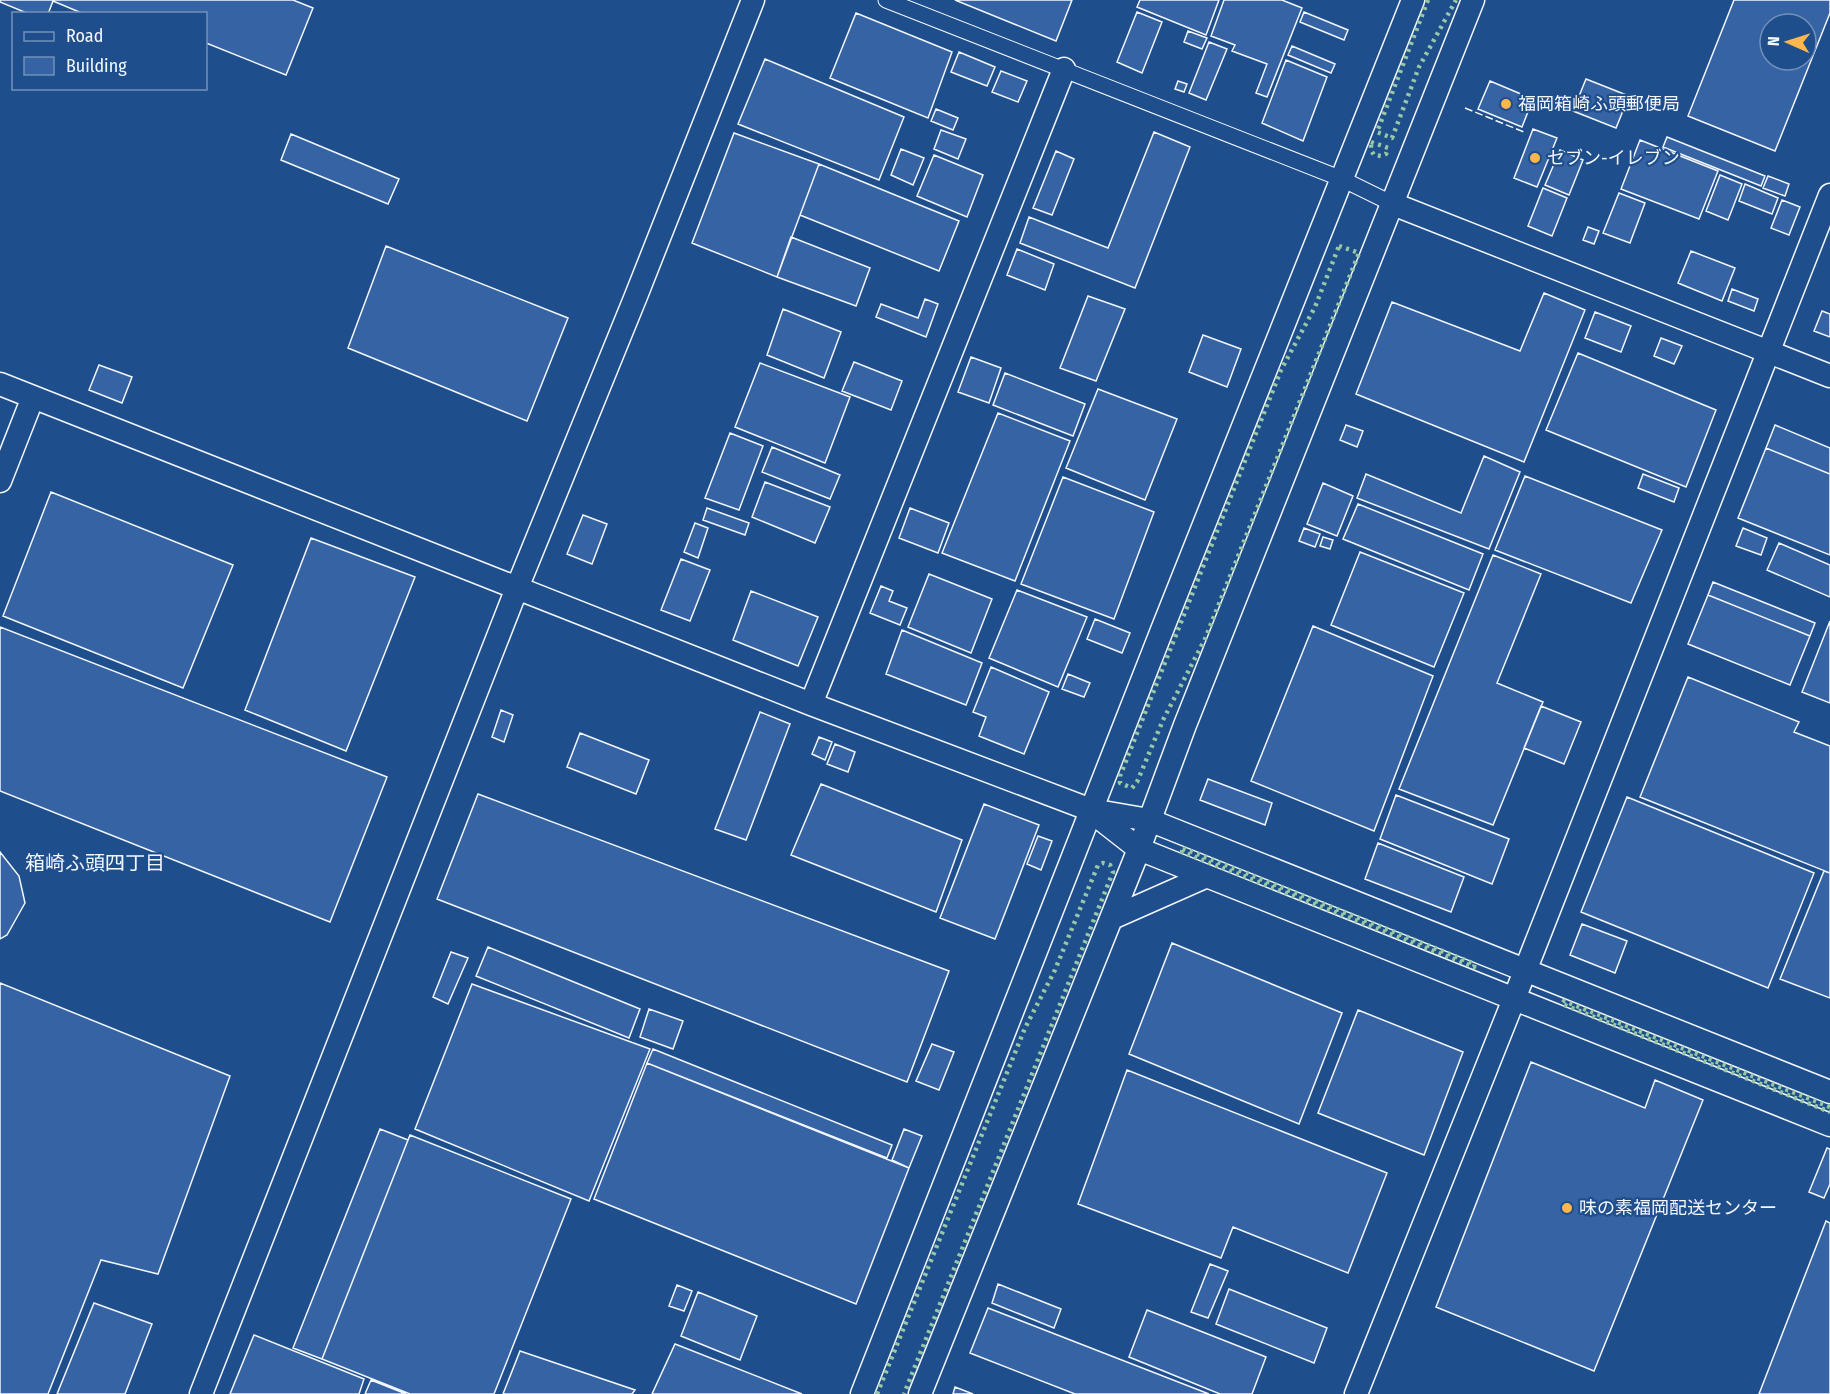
<svg xmlns="http://www.w3.org/2000/svg" width="1830" height="1394" font-family="'Fira Sans Condensed','Noto Sans JP',sans-serif">
<style>
.building{fill:#3563a3;stroke:#f2f6ff;stroke-width:1.5;fill-rule:evenodd}
.lines{fill:none;stroke-linecap:round;stroke-linejoin:round}
.street-casing{stroke:#f2f6ff;stroke-width:17}
.secondary-casing{stroke:#f2f6ff;stroke-width:25}
.street{stroke:#1f4e8c;stroke-width:15}
.secondary{stroke:#1f4e8c;stroke-width:22}
.hedge{stroke:#97c8a6;stroke-width:4.5;stroke-dasharray:3 4.5;stroke-linecap:butt}
.fence{stroke:#f2f6ff;stroke-width:1.5;stroke-dasharray:8 3;stroke-linecap:butt}
.poi-dot{fill:#ffb74d;stroke:#1f4e8c;stroke-width:2}
.labels{text-anchor:middle;dominant-baseline:central;stroke-width:4.5;stroke-linejoin:round;paint-order:stroke}
.poi-label{font-size:18px;fill:#f2f6ff;stroke:#1f4e8c;text-anchor:start}
.neighbourhood-label{font-size:20px;fill:#f2f6ff;stroke:#1f4e8c}
</style>
<rect width="100%" height="100%" fill="#1f4e8c"/>
<!-- building -->
<path class="building" d="M0,0H293L313,8L286,75L206,43V14H84L53,1L48,14H29L0,2Z
M955,0H1072L1056,41Z
M1140,0H1219L1206,35L1137,7Z
M1224,0H1282L1302,8L1267,97L1256,93L1267,64L1232,51L1235,45L1211,36Z
M1734,0H1830V13L1775,151L1688,116ZM1770,24H1806V60H1770Z
M1137,12L1162,22L1142,73L1117,62Z
M1304,12L1348,30L1344,40L1300,22Z
M856,13L952,52L928,118L830,78Z
M1188,31L1207,38L1202,49L1184,42Z
M1209,42L1227,49L1206,100L1189,93Z
M1292,46L1335,64L1331,73L1288,55Z
M959,52L995,67L987,86L951,72Z
M765,59L904,117L879,180L738,124Z
M1286,60L1327,77L1303,141L1262,123Z
M1001,71L1027,81L1018,102L992,92Z
M1586,79L1629,96L1616,128L1573,111Z
M1178,81L1187,84L1184,92L1175,89Z
M1490,81L1533,99L1522,127L1478,109Z
M936,109L958,118L953,130L931,121Z
M1533,129L1557,138L1537,187L1514,178Z
M941,130L966,139L958,159L934,149Z
M1154,132L1190,147L1135,288L1020,243L1029,217L1108,248Z
M734,133L819,164L777,277L692,243Z
M291,134L399,179L388,204L281,160Z
M1667,137L1765,176L1761,186L1663,147Z
M1640,140L1718,171L1699,219L1621,189Z
M901,149L924,158L913,185L891,175Z
M1560,150L1583,160L1569,195L1545,185Z
M1056,151L1074,159L1052,215L1033,208Z
M934,155L983,175L967,217L917,196Z
M819,164L959,221L939,271L800,215Z
M1720,175L1742,184L1728,220L1706,211Z
M1768,176L1789,184L1785,196L1763,188Z
M1745,184L1778,198L1772,214L1739,201Z
M1543,188L1567,198L1552,236L1528,226Z
M1619,193L1645,203L1630,243L1603,233Z
M1782,200L1800,207L1789,235L1771,228Z
M1588,227L1599,231L1594,244L1583,240Z
M791,237L870,268L856,306L777,277Z
M386,246L568,318L527,421L348,348Z
M1017,249L1054,264L1045,290L1007,275Z
M1691,251L1735,268L1722,301L1678,283Z
M1732,289L1758,299L1754,311L1728,301Z
M1544,293L1585,310L1524,462L1356,394L1392,302L1520,351Z
M1088,296L1125,309L1096,381L1060,368Z
M925,299L938,304L926,337L876,317L881,304L918,318Z
M783,309L841,332L824,378L767,355Z
M1822,311L1830,314V337L1814,331Z
M1595,312L1631,326L1621,352L1585,338Z
M1203,335L1241,349L1227,387L1189,372Z
M1661,338L1682,346L1674,364L1654,356Z
M1578,353L1716,410L1686,487L1546,430Z
M971,357L1001,368L989,403L958,392Z
M854,362L902,381L891,410L842,391Z
M760,363L850,397L825,463L735,427Z
M99,365L132,377L122,403L89,390Z
M1005,373L1085,404L1073,436L993,405Z
M1098,389L1177,419L1145,500L1066,468Z
M998,413L1070,441L1015,581L942,553Z
M1346,425L1363,431L1357,447L1340,440Z
M1775,425L1830,448V474L1766,448Z
M730,433L763,446L739,510L705,498Z
M772,447L840,475L830,499L762,472Z
M1766,448L1830,474V555L1738,518Z
M1484,456L1520,472L1489,549L1357,498L1366,474L1461,513Z
M1643,474L1679,488L1674,502L1638,488Z
M1525,476L1662,530L1631,603L1495,550Z
M1063,477L1154,512L1114,619L1021,584Z
M765,482L830,507L815,543L752,517Z
M1323,483L1353,496L1337,536L1307,524Z
M51,492L233,565L183,688L3,616Z
M1358,504L1483,554L1469,590L1343,539Z
M707,508L749,523L745,535L703,520Z
M910,508L949,523L938,553L899,538Z
M583,515L607,524L592,564L567,554Z
M695,523L708,528L698,558L684,552Z
M1304,528L1320,534L1315,547L1299,541Z
M1743,528L1767,538L1761,555L1736,546Z
M1323,537L1333,540L1330,549L1320,546Z
M311,538L415,577L346,751L245,710Z
M1779,543L1830,565V597L1767,570Z
M1360,552L1464,593L1434,667L1331,625Z
M1493,555L1541,574L1497,683L1543,702L1493,825L1399,789Z
M681,559L710,570L690,621L661,610Z
M929,574L992,599L971,653L908,627Z
M1713,582L1815,623L1810,636L1708,595Z
M881,586L893,591L889,601L907,608L900,625L870,613Z
M1017,590L1087,617L1058,687L989,658Z
M751,591L818,617L798,666L733,640Z
M1708,595L1810,636L1790,685L1688,644Z
M1095,619L1130,633L1122,653L1087,639Z
M1830,621V703L1802,692Z
M1313,626L1433,676L1374,831L1251,781Z
M0,627L387,777L330,922L0,791Z
M902,630L982,663L966,705L886,674Z
M991,667L1049,692L1024,754L979,736L986,717L973,712Z
M1068,674L1090,683L1084,697L1062,689Z
M1688,677L1799,722L1794,732L1830,746V873L1640,797Z
M1541,706L1581,722L1564,764L1524,748Z
M501,710L513,715L504,742L492,737Z
M760,712L790,724L746,840L715,829Z
M580,733L649,760L636,794L567,767Z
M819,737L832,742L825,760L812,754Z
M835,744L855,752L848,772L827,764Z
M1208,779L1272,803L1265,825L1200,800Z
M821,784L962,840L936,912L791,855Z
M478,794L949,971L907,1082L437,899Z
M1396,795L1509,839L1492,884L1380,839Z
M1627,797L1814,873L1768,988L1581,912Z
M984,804L1039,825L995,939L940,918Z
M1038,836L1052,841L1041,870L1027,864Z
M1378,843L1464,877L1451,912L1365,879Z
M0,852L19,876L25,903L7,935L0,939Z
M1824,871L1830,873V998L1780,979Z
M1582,924L1627,941L1615,973L1570,955Z
M1172,943L1342,1013L1299,1124L1129,1054Z
M488,947L640,1009L629,1038L476,976Z
M451,952L468,958L448,1004L433,997Z
M0,983L230,1076L158,1274L101,1260L48,1394H0Z
M472,984L650,1049L589,1201L415,1129Z
M649,1009L683,1021L673,1049L640,1037Z
M1358,1010L1463,1052L1424,1155L1318,1113Z
M932,1044L954,1052L939,1090L916,1081Z
M653,1049L892,1145L887,1158L647,1063Z
M1531,1062L1645,1108L1655,1080L1703,1100L1594,1371L1436,1307Z
M647,1063L909,1168L856,1304L594,1199Z
M1127,1070L1387,1173L1348,1273L1233,1227L1221,1258L1078,1204Z
M380,1129L408,1140L322,1359L293,1348Z
M904,1129L922,1136L909,1168L892,1160Z
M410,1135L571,1199L494,1394H410L322,1359Z
M1827,1148L1830,1149V1184L1824,1198L1809,1192Z
M1826,1221L1830,1223V1394H1759Z
M1210,1264L1228,1271L1208,1318L1191,1312Z
M998,1284L1061,1309L1054,1328L992,1303Z
M677,1285L692,1291L684,1311L669,1306Z
M1229,1289L1327,1328L1314,1363L1216,1324Z
M698,1292L757,1316L740,1360L681,1336Z
M94,1303L152,1324L125,1394H57Z
M988,1308L1209,1394H1075L970,1353Z
M1147,1310L1266,1357L1252,1394H1220L1129,1357Z
M254,1335L364,1379L359,1394H230Z
M675,1344L802,1394H652Z
M520,1351L635,1390L632,1394H503Z
M371,1380L406,1394H365Z
M955,1387L973,1394H953Z"/>
<g class="lines">
<!-- street casing -->
<g class="street-casing">
<path id="street" d="M886,0L1342,179L1393,204"/>
</g>
<!-- secondary casing -->
<g class="secondary-casing">
<path id="secondary" d="M1393,204L1830,376
M0,384L811,704L1091,810L1149,820L1830,1092
M0,481L33,397
M811,704L1064,69
M1093,813L1139,849L1830,1125
M1112,918L1207,876
M201,1394L517,588L636,296L753,0
M862,1394L1162,630L1413,0
M920,1394L1139,849L1185,725L1473,0
M1356,1394L1514,999L1830,195"/>
</g>
<!-- street -->
<use href="#street" class="street"/>
<!-- secondary -->
<use href="#secondary" class="secondary"/>
<!-- hedge -->
<path class="hedge" d="M1428,0L1377,132L1392,138L1419,67L1456,0
M1371,142L1388,148L1386,154L1381,156L1374,155L1371,150Z
M1339,246L1359,253L1205,639L1163,720L1137,782L1132,788L1120,783V776L1281,370L1315,307Z
M1183,848L1475,964L1474,967L1182,852Z
M1830,1107L1564,1001L1562,1004L1830,1112
M877,1394L1025,1028L1055,970L1098,865L1103,863L1110,865L1113,872L904,1394"/>
<!-- fence -->
<path class="fence" d="M1465,108L1524,132"/>
</g>
<!-- markers -->
<g class="poi-dot">
<circle cx="1506" cy="104" r="6"/>
<circle cx="1535" cy="158" r="6"/>
<circle cx="1567" cy="1208" r="6"/>
</g>
<g class="labels">
<!-- poi labels -->
<g class="poi-label">
<text x="1518" y="104">福岡箱崎ふ頭郵便局</text>
<text x="1547" y="158">セブン-イレブン</text>
<text x="1579" y="1208">味の素福岡配送センター</text>
</g>
<!-- neighbourhood labels -->
<g class="neighbourhood-label">
<text x="95" y="863">箱崎ふ頭四丁目</text>
</g>
</g>
<!-- legend -->
<rect x="12" y="12" width="195" height="78" fill="#1f4e8c" stroke="#7391ba" stroke-width="1.5"/>
<rect x="24" y="32" width="30" height="9" fill="#1f4e8c" stroke="#7391ba" stroke-width="1.5"/>
<text x="66" y="42" font-size="18" fill="#f2f6ff">Road</text>
<rect x="24" y="57" width="30" height="18" fill="#3563a3" stroke="#7391ba" stroke-width="1.5"/>
<text x="66" y="72" font-size="18" fill="#f2f6ff">Building</text>
<!-- north arrow -->
<g transform="translate(1788 42) rotate(273)"><circle r="28" fill="#1f4e8c" stroke="#7391ba" stroke-width="1.5"/>
<path d="M0-4.5L10 22L0 15L-10 22Z" fill="#ffb74d"/>
<text y="-9" font-size="16" font-weight="bold" text-anchor="middle" fill="#f2f6ff">N</text>
</g>
</svg>
